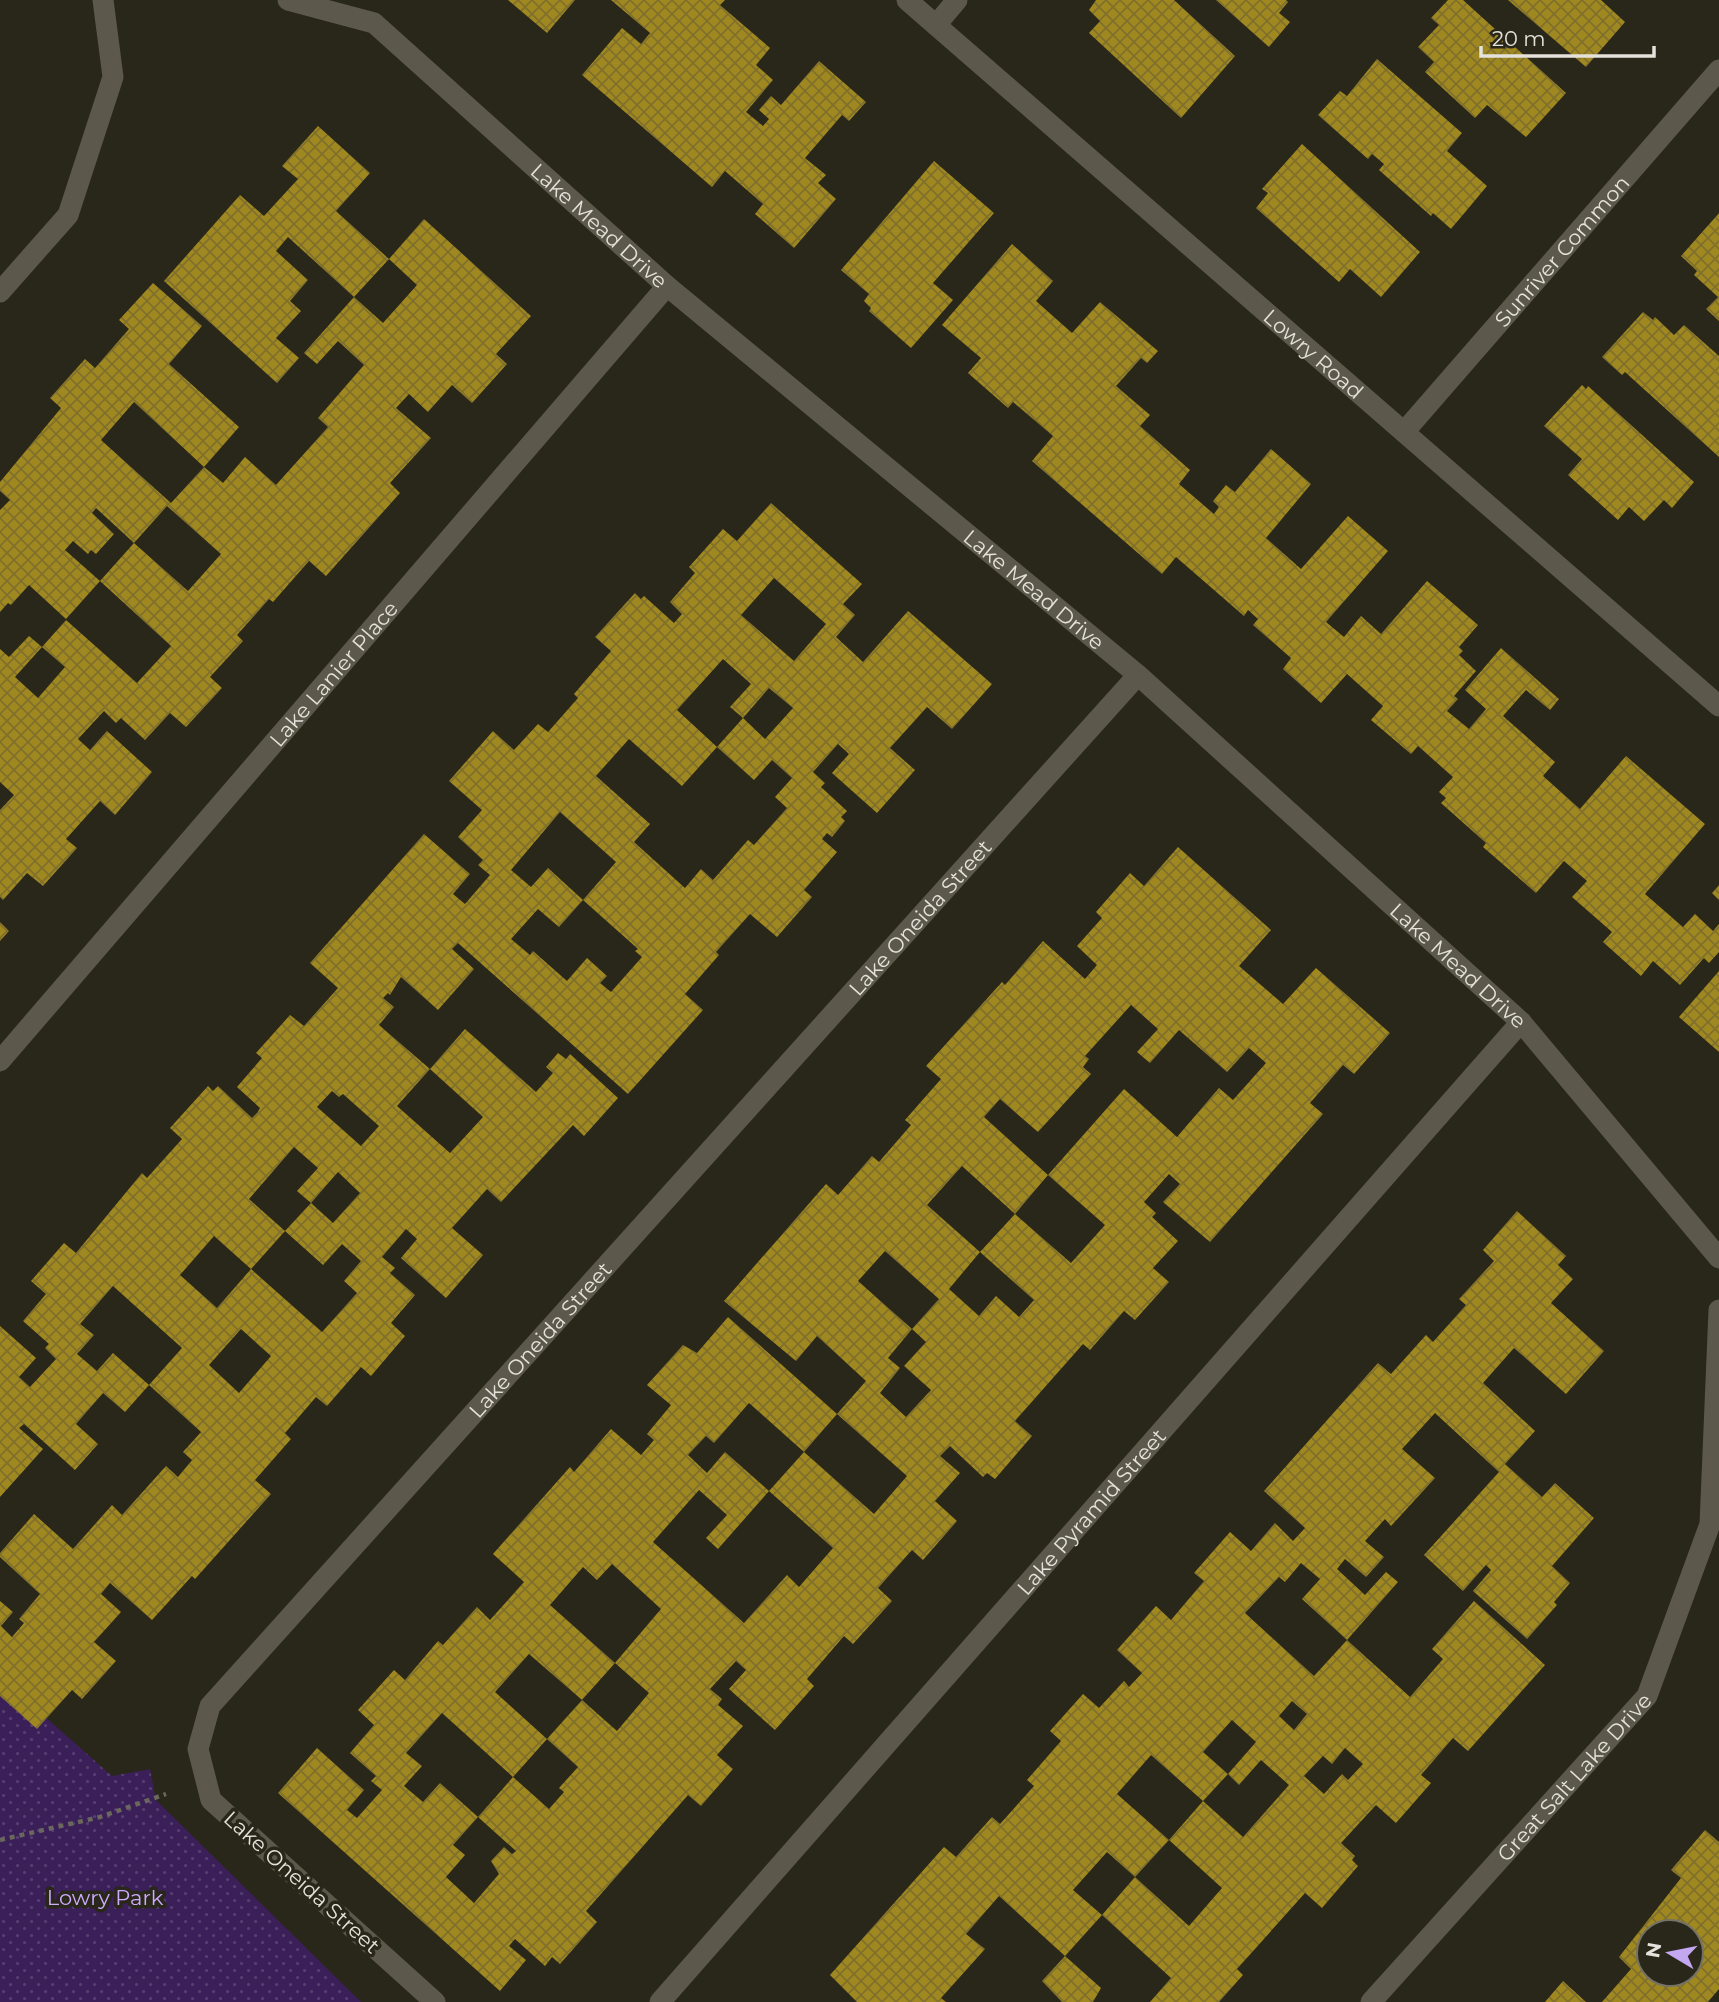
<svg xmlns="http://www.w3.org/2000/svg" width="1719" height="2002" font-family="Montserrat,sans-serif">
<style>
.green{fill:url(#green-dots)}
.building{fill:url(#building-cross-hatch);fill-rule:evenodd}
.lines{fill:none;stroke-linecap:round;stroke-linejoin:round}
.path{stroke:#6a675d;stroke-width:4.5;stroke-dasharray:5 5;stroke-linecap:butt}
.street{stroke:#5c584b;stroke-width:21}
.labels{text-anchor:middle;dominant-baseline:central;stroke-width:7;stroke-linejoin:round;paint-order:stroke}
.street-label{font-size:21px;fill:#e4e2da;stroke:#29261a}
.park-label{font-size:21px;fill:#cdabfe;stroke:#29261a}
</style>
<defs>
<pattern id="green-dots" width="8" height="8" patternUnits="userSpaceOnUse" patternTransform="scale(1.75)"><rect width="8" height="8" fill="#3a1f59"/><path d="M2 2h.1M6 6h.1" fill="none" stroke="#563f70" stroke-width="1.8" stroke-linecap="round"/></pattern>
<pattern id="building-cross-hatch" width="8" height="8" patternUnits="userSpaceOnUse" patternTransform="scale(1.75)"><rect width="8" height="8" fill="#a08820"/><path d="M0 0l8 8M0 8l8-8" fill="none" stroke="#80702c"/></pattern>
</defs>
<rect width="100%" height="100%" fill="#29261a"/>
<!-- green -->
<path class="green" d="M0,1677L112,1776L150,1769L156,1800L361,2002H0Z"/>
<!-- building -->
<path class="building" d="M508,0H575L547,33Z
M611,0H725L720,5L770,48L756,65L773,80L746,112L763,126L769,119L759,110L771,96L781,105L819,61L866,102L849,121L842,115L805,158L826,175L818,183L836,199L794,248L755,214L763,204L725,171L712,187L582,75L622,28L641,44L650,33Z
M1096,0H1174L1235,56L1181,118L1089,33L1100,21L1089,10Z
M1216,0H1286L1288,2L1279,13L1290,22L1269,47Z
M1448,0H1463L1566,93L1526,137L1487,105L1475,118L1425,72L1434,62L1418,47L1439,25L1431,18Z
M1508,0H1601L1625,22L1586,67Z
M1377,59L1462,133L1447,151L1487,186L1451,229L1433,213L1431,216L1379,170L1384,164L1372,154L1368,159L1318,115L1340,91L1347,96Z
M318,126L370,173L336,211L389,259L424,219L531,316L496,354L507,364L472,403L452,385L428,412L409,394L396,408L431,438L390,483L400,493L326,576L309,561L273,602L269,599L237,635L243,641L210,677L222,688L186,727L170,713L145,740L121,718L116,723L104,711L78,739L90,750L107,731L152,772L115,815L100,801L66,839L77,848L43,886L27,873L3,900L0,897V810L14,795L0,782V649L9,657L29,636L42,647L15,677L38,698L65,667L42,647L66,620L137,683L171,646L100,581L134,543L96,508L92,513L114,534L96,554L91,550L88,554L73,541L65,550L100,581L66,619L29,585L11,605L8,603L0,612V510L10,500L0,491V482L61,408L50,398L85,359L95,368L129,329L119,320L153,283L202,326L169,364L239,427L204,467L134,402L101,440L171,503L204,467L223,483L245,457L276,485L328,427L318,418L364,365L338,341L317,364L304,353L354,297L288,237L276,251L308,280L290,301L301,311L276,338L299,358L277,383L164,281L240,195L264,216L298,179L282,166ZM389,259L417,285L383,323L354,297ZM167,506L221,554L188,591L134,543Z
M1302,144L1420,252L1381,297L1350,269L1339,282L1256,208L1268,193L1262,189Z
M934,161L994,213L933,283L953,300L911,348L869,311L871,308L864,301L869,294L841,270Z
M1719,213V321L1706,309L1718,297L1694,275L1697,271L1681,256Z
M1012,244L1053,281L1036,301L1072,333L1100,302L1158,351L1147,363L1141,358L1116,386L1150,415L1140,426L1190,470L1179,484L1214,514L1219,507L1213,501L1226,485L1235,492L1271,449L1311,484L1266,538L1301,569L1348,516L1388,551L1326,622L1344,637L1361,616L1381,634L1427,581L1478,625L1459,647L1463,651L1459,655L1476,671L1454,696L1458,699L1447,711L1469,729L1486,709L1465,690L1501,648L1559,699L1550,710L1526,690L1503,716L1555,762L1543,776L1580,809L1626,756L1705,824L1645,894L1683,927L1695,914L1713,931L1719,924V952L1709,963L1704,958L1680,985L1653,961L1641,976L1603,942L1612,932L1572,897L1587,881L1564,861L1536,893L1483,847L1486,843L1441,803L1446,798L1439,792L1453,777L1418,746L1411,754L1371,720L1383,706L1347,674L1321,703L1283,669L1291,658L1253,625L1258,619L1248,610L1244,616L1176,557L1162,574L1032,461L1053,436L1013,402L1008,408L968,373L981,358L942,325Z
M1643,312L1653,320L1655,317L1674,335L1684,325L1719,356V457L1625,372L1622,375L1602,357Z
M1582,385L1586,389L1588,386L1694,482L1672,508L1664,500L1644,521L1629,507L1618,520L1568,475L1582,459L1544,426Z
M771,503L862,584L843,604L855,615L836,637L863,662L908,611L992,684L952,729L927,707L890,748L915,770L877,813L832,773L849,754L838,744L813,772L825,783L821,787L847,811L841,817L845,821L832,837L827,833L822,839L837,852L804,890L812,897L777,937L750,914L716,952L719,955L685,994L703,1010L628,1094L458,943L452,949L474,969L438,1010L401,977L390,995L388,993L383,998L394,1007L379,1025L430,1069L397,1106L450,1153L483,1117L430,1069L465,1029L536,1092L553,1073L546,1067L558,1053L566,1059L570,1054L618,1098L584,1136L573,1125L501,1202L487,1189L452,1228L483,1255L446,1298L401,1258L417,1239L406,1229L382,1257L395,1268L390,1273L415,1295L391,1323L405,1336L371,1376L361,1367L327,1406L316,1397L285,1433L291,1439L255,1480L271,1494L195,1579L192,1576L152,1620L110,1583L101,1594L121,1612L94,1642L116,1661L82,1699L72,1690L37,1729L0,1696V1601L13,1612L1,1626L12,1637L24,1623L19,1619L40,1594L0,1557V1553L34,1514L73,1549L112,1505L122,1515L166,1466L178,1477L192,1460L183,1452L201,1432L149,1385L125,1412L103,1393L76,1424L98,1444L75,1470L24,1424L19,1428L43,1449L0,1497V1326L36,1358L19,1377L30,1387L56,1359L45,1348L49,1344L23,1321L46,1294L31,1281L64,1243L76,1253L142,1173L147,1178L182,1139L170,1128L208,1086L213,1091L218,1086L252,1118L257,1113L260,1108L237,1087L262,1058L256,1053L290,1015L304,1026L338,988L310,963L424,834L470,874L453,894L465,904L490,875L478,865L483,860L458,837L482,810L449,781L493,731L514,750L538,724L548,732L578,698L574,694L611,651L595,637L635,593L641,599L644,596L674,623L682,614L670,602L695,573L689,567L723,529L737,541ZM774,578L826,624L794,661L741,615ZM723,659L751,684L730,707L743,718L717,747L754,780L772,760L792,778L775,797L787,808L754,845L748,840L713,880L701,869L685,888L634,842L650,824L596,776L629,739L682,786L717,747L677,710ZM769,688L793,708L765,739L743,718ZM560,812L616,862L583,900L638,949L635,951L642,957L611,992L600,983L607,976L587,958L567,981L533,951L530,955L511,939L538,909L559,927L583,900L548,868L531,887L511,870ZM332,1091L339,1097L343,1094L379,1126L361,1146L317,1107ZM294,1147L318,1168L297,1191L311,1203L338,1172L360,1193L333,1223L311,1203L285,1231L323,1265L342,1244L361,1261L344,1281L357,1293L322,1332L251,1269L217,1308L180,1275L214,1236L251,1269L285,1231L249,1199ZM113,1286L182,1348L149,1385L113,1353L97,1371L77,1354L94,1335L80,1324ZM241,1329L271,1356L239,1393L209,1365Z
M1178,847L1271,930L1239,966L1283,1004L1316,968L1390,1033L1354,1074L1343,1065L1310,1103L1323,1114L1210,1242L1163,1202L1180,1184L1169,1174L1144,1202L1156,1213L1152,1217L1178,1241L1153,1268L1169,1282L1135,1320L1124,1311L1090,1350L1083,1344L1015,1421L1032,1436L995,1479L987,1473L983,1477L950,1446L940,1456L960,1473L935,1501L957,1521L923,1560L912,1550L878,1588L892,1601L853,1644L844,1636L807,1679L814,1686L775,1730L729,1689L746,1670L736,1661L710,1689L722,1699L718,1705L743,1726L717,1755L733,1769L701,1806L688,1795L586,1911L597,1922L560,1964L552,1957L545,1966L515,1939L509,1946L526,1960L500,1991L278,1793L317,1748L364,1790L347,1810L357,1818L382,1790L371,1781L376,1776L350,1753L374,1725L358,1710L394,1670L405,1680L438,1641L443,1645L477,1607L490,1620L524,1582L493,1554L570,1467L574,1472L611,1429L641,1455L654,1440L647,1434L671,1405L647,1385L683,1345L697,1353L728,1317L837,1414L804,1452L874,1514L907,1476L837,1414L866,1381L817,1336L796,1361L724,1301L826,1184L838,1195L872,1156L879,1162L911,1125L905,1120L941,1079L926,1066L1002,982L1005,985L1043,941L1085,979L1097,965L1077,946L1102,918L1096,912L1130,873L1144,886ZM1131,1005L1158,1029L1137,1052L1150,1063L1179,1030L1227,1072L1249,1048L1266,1063L1233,1100L1219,1088L1177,1137L1124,1089L1048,1175L1105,1225L1071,1263L1015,1214L1048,1175L984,1117L1000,1099L1038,1132L1091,1074L1083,1067L1089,1059L1085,1056ZM962,1166L1015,1214L980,1252L1034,1300L1019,1317L996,1296L979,1316L949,1289L980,1252L927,1205ZM885,1251L939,1299L912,1329L926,1342L904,1366L931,1390L906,1417L880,1393L900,1368L888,1358L912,1329L858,1281ZM749,1403L804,1452L769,1491L833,1548L799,1587L787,1575L744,1623L653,1542L699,1490L727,1515L706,1538L718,1549L769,1491L725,1452L707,1473L688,1455L706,1436L714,1443ZM612,1564L661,1609L615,1663L649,1693L617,1731L582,1700L615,1663L550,1605L583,1567L597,1580ZM529,1654L582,1700L547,1739L495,1692ZM442,1713L513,1777L547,1739L578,1767L559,1788L564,1792L549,1809L513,1777L478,1817L516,1851L512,1854L504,1847L491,1861L499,1874L474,1903L446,1877L465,1855L453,1845L478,1817L440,1783L423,1802L404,1786L422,1766L406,1753Z
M1719,885V900L1712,893Z
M0,922L9,931L0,941Z
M1719,971V1052L1679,1017Z
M1517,1211L1566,1256L1558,1265L1573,1279L1551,1303L1604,1351L1566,1394L1514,1348L1483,1383L1535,1431L1505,1464L1542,1497L1555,1483L1594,1518L1552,1566L1570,1583L1554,1602L1557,1605L1527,1639L1473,1591L1491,1570L1486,1565L1463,1591L1424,1555L1499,1472L1435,1413L1402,1449L1435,1478L1391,1526L1385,1519L1365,1541L1384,1557L1366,1577L1345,1559L1337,1569L1365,1595L1386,1572L1398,1582L1347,1640L1302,1599L1320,1579L1301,1563L1285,1582L1279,1577L1245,1613L1314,1676L1347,1640L1410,1697L1443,1659L1432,1649L1474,1601L1545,1665L1468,1751L1453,1738L1421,1775L1431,1783L1396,1823L1376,1805L1341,1843L1355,1856L1352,1860L1358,1866L1322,1908L1305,1893L1237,1969L1243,1975L1219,2002H1150L1171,1978L1102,1915L1135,1877L1189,1926L1222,1888L1169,1840L1203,1801L1243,1837L1289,1785L1261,1760L1239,1785L1228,1774L1203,1801L1151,1755L1117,1794L1169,1840L1135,1877L1107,1852L1073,1890L1102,1915L1065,1956L999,1896L966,1934L985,1949L941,1998L946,2002H857L830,1975L944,1847L956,1857L992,1817L1000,1824L1034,1786L1027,1780L1061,1741L1050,1731L1083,1694L1099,1708L1124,1681L1129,1687L1142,1673L1117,1650L1156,1606L1171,1620L1204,1581L1194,1573L1230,1532L1251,1551L1275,1523L1293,1541L1305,1528L1264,1491L1378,1363L1391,1374L1426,1335L1433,1342L1466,1305L1459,1299L1494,1261L1483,1250ZM1292,1701L1307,1714L1294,1730L1279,1716ZM1232,1720L1256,1742L1228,1774L1203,1752ZM1345,1748L1363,1764L1348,1780L1342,1774L1324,1794L1304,1776L1323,1756L1332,1764Z
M1705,1830L1719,1842V1989L1708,2002H1602L1631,1969L1619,1957L1681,1878L1671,1870ZM1649,1932H1691V1974H1649Z
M1065,1956L1101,1988L1093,2002H1062L1042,1981Z
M1563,1981L1586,2002H1545Z"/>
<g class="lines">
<!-- path -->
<path class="path" d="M0,1840L100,1817L166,1794"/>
<!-- street -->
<g class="street">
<path id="s1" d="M288,0L374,23L667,286L1138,675L1521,1022L1719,1258"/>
<path id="s2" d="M907,0L1719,706"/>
<path d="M936,25L957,0"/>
<path d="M0,292L68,215L113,77L103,0"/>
<path id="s3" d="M1404,432L1719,70"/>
<path id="s4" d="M0,1061L667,286"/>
<path id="s5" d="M435,2002L211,1800L198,1749L210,1706L1138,675"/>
<path id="s6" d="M660,2002L1521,1022"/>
<path id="s7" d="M1371,2002L1647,1696L1710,1524L1719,1310"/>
</g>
</g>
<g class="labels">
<!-- street labels -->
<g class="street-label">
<text stroke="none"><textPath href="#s1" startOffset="392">Lake Mead Drive</textPath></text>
<text stroke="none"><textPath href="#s3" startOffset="240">Sunriver Common</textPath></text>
<text stroke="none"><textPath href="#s2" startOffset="539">Lowry Road</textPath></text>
<text stroke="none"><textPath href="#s1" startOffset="959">Lake Mead Drive</textPath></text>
<text stroke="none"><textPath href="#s4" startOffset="511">Lake Lanier Place</textPath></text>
<text stroke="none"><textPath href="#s5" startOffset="1460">Lake Oneida Street</textPath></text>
<text stroke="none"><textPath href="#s1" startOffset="1526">Lake Mead Drive</textPath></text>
<text stroke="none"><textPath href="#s5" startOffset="892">Lake Oneida Street</textPath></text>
<text stroke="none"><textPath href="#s6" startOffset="653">Lake Pyramid Street</textPath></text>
<text stroke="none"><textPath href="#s7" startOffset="303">Great Salt Lake Drive</textPath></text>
<text transform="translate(302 1882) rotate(42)">Lake Oneida Street</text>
</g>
<!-- park labels -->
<g class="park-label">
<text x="105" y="1897">Lowry Park</text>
</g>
</g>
<!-- north arrow -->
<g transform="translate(1670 1953) rotate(280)"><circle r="33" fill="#29261a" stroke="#747167" stroke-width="2"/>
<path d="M0-5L12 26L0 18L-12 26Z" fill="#c4a7f1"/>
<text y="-10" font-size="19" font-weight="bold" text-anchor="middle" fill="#e4e2da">N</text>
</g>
<!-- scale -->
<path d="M1481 46v10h173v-10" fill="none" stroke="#e4e2da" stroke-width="3.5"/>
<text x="1492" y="46" font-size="21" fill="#e4e2da" stroke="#29261a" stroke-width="5" paint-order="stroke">20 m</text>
</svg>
